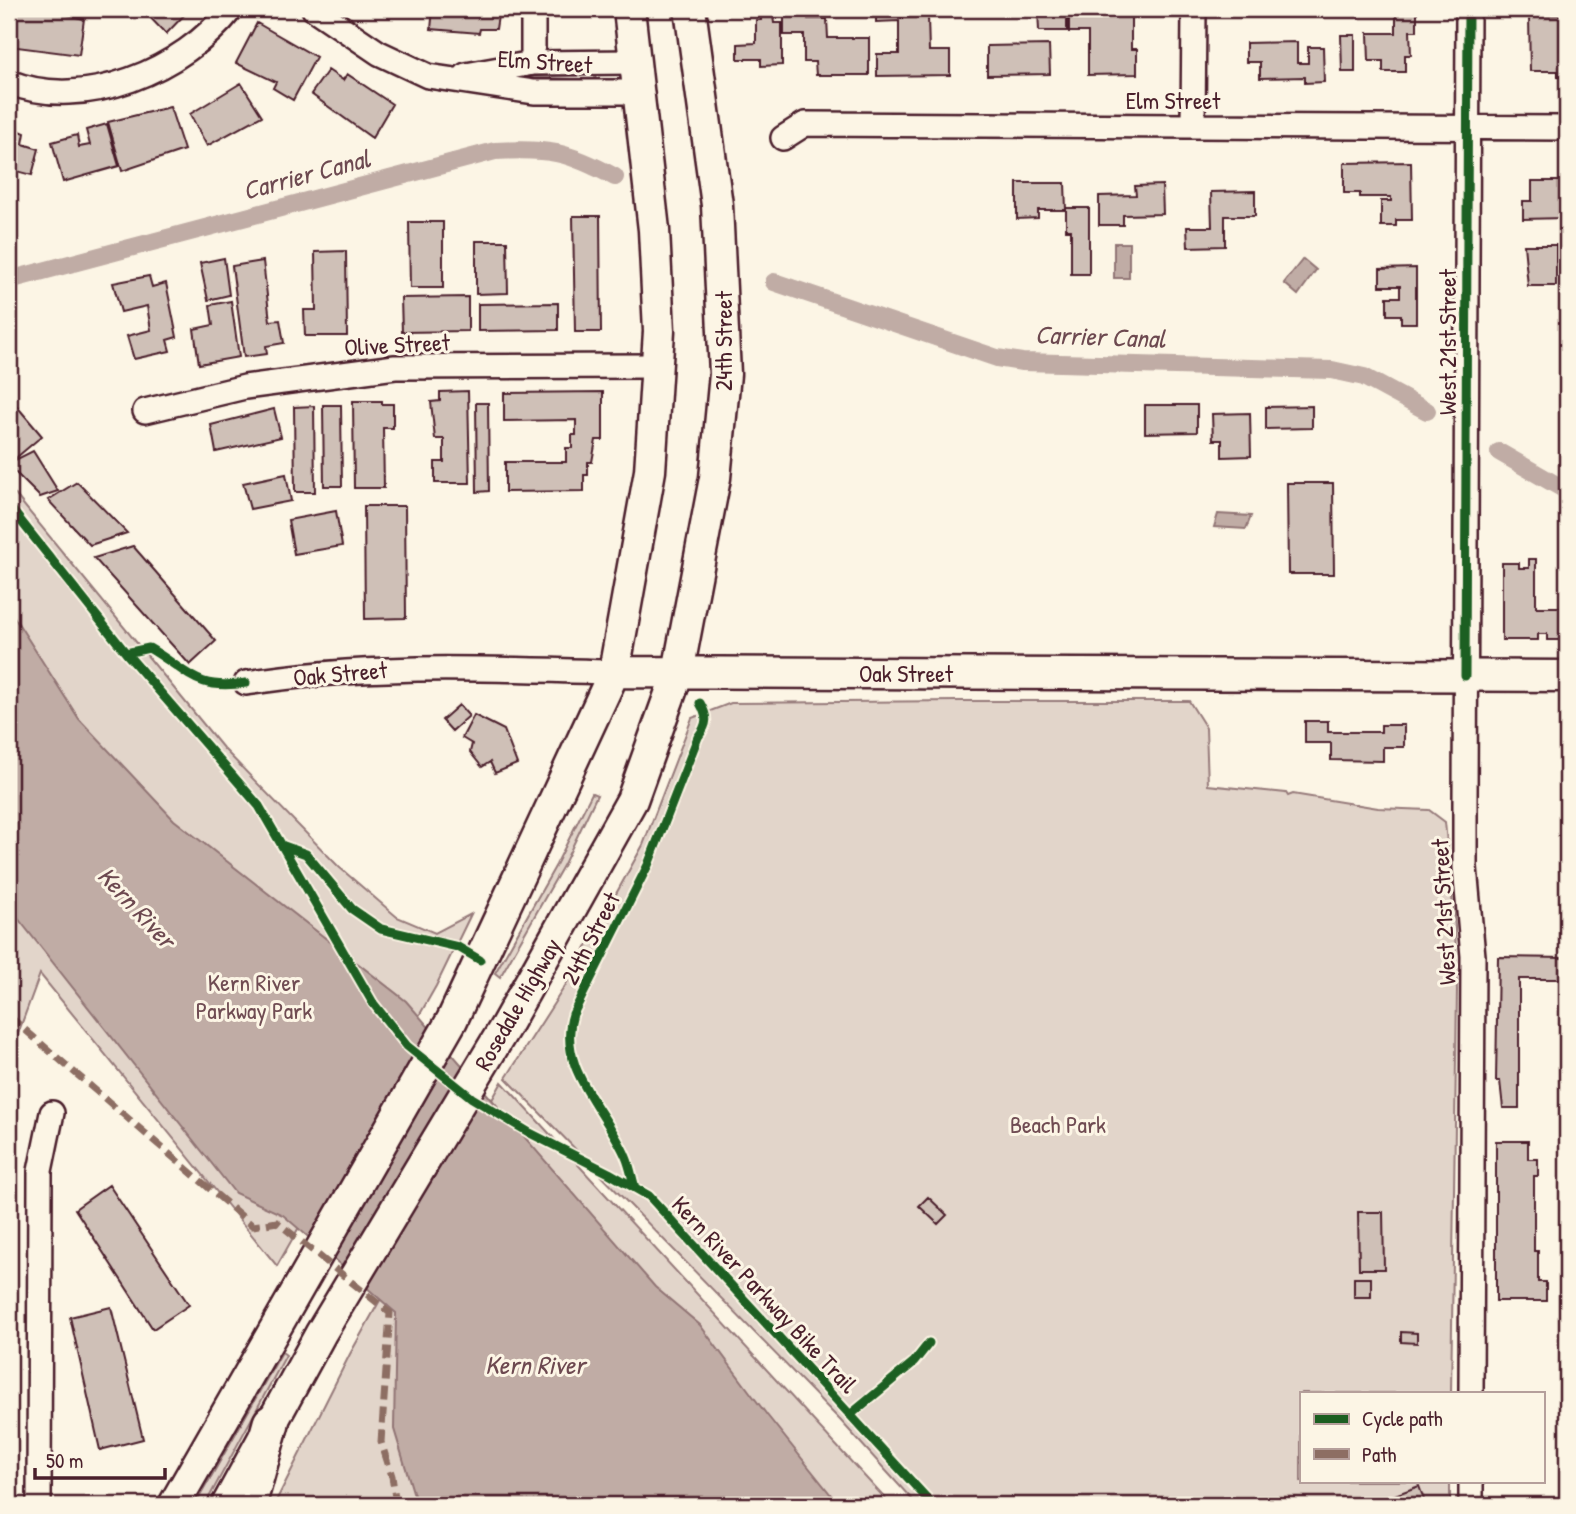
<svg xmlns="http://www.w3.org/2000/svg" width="1576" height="1514" font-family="'Patrick Hand',sans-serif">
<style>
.green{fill:#e2d5ca;stroke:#967a7a;stroke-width:2}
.water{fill:#c0aca5;stroke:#917474;stroke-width:2}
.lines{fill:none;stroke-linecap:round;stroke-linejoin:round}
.canal{stroke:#c0aca5;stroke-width:18}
.building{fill:#cfc0b7;stroke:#4a1f2b;stroke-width:2}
.minor-casing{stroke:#4a1f2b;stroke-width:28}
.major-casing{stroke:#4a1f2b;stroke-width:35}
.highway-casing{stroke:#4a1f2b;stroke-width:40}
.minor{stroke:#fcf5e5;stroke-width:23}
.major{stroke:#fcf5e5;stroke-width:30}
.highway{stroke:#fcf5e5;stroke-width:35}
.quiet{stroke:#8d6e63;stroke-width:7;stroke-dasharray:14 7;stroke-linecap:butt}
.cycleway-casing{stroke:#fcf5e5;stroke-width:13}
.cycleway{stroke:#1b5e20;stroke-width:9}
.labels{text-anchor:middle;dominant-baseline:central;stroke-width:6;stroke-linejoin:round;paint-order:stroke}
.street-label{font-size:24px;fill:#4a1f2b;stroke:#fcf5e5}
.park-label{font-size:24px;fill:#704c53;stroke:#fcf5e5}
.water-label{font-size:26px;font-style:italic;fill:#6d4950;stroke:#fcf5e5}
</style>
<rect width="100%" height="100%" fill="#fcf5e5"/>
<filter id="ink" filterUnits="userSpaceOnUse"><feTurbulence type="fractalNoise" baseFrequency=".0143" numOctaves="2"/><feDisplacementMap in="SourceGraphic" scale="14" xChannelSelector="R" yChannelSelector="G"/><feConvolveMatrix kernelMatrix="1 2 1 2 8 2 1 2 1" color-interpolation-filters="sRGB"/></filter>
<g filter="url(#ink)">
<!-- green -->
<path class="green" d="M595,71V80L526,77L527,72Z
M9,487L223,748L339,867L397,917L435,933L471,914L436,986L277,1266L40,974L12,1050H9Z
M959,701H1189L1206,728L1208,785L1286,793L1288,796L1293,794L1378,808L1429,810L1445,822L1455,927L1457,990L1451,1393H1301V1481H1450V1505H917L840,1420L506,1078L565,986L643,845L692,718L731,703Z
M592,793L597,795L564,864L500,977L495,973L556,865Z
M502,1082L891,1505H274L350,1354Z
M282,1352L286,1355L205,1505H195Z"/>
<!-- water -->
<path class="water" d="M1114,243H1129V278H1114Z
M1303,259L1316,270L1298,295L1284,283Z
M1218,514L1251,516L1246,529L1214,527Z
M9,609L79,719L174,820L406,1001L655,1287L700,1325L767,1415L839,1505H417L394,1429L396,1313L283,1215L235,1193L9,907Z"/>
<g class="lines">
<!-- canal -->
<path class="canal" d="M9,280L495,151C548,148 567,151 615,177
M774,282L997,358L1022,362L1332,370L1364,377L1427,411
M1499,452L1567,491"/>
</g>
<!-- building -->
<path class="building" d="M13,9H59V13L84,19L79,55L9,46Z
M142,9H190L166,34Z
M433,9H499L496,29H480L479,33L431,29Z
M761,9H781L782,16H773L774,23H782V65L761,66V59H738V44L756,43V20H761Z
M784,9H808V19H827L828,38H869V75H816L815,62H804V35H784Z
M876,9H902V18L928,17L929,51H950V75L877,76V54H899V21L876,22Z
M1038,9H1067V31H1039Z
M1069,9H1104V14H1131V49H1137V74L1088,75V32H1069Z
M1252,9H1288V12H1252Z
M1396,9H1417V31H1410L1411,55H1405V72H1383V61H1369L1368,33H1396Z
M1567,15V33H1561V51H1567V77H1558V71H1530L1529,16Z
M257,23L316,57L293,100L273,88L276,82L236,63Z
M1341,35H1355V72H1342Z
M1297,42V63H1308V47H1323L1324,82L1305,83V77L1260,78V62H1246V43Z
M1049,45L1050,74L987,75V46Z
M328,70L343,80L347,74L392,104L372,138L311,94Z
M241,83L262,116L207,146L190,114Z
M170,107L184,150L122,171L108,122Z
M107,124L119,166L63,182L52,142L77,135L79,147L90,145L86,130Z
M9,126L25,133L23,144L39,149L32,175L9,169Z
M1411,162L1412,220H1396V226H1381V201H1391V197H1360V193H1344V163Z
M1532,181H1567L1564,218L1523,219V201H1532Z
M1017,183H1065L1066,210H1038V218L1017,219Z
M1162,185L1163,214L1123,215V225H1099V196L1136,195L1135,186Z
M1255,191V216H1225V246L1188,247L1187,227H1212L1211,192Z
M1066,208H1089V274H1071V230H1066Z
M573,216H600L601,332H575Z
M409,222H443V288H410Z
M476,241H507L508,293L476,294Z
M1524,245H1556V286H1528Z
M346,251L347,336H305L304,310H316L315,252Z
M224,258L229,295L208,300L200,263Z
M263,261L270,321L280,320L284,343L266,346L267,354L244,357L232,266Z
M1416,268V323H1401V315H1387V297H1400V286H1380V269Z
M149,276L152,287L166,283L177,337L167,340L170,351L134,359L127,336L151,330L147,306L121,312L113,283Z
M468,297V331L402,332L401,298Z
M231,301L239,357L199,364L194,329L213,325L210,305Z
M558,303V330L478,331V304Z
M468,391L470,483H435V462H444V439H435L431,402L440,401V392Z
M603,392V440H596L592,462H588V475H584V491L505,492V462H566V448H572V435H576V420L504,421V393Z
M9,397L42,436L11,462L9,459Z
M353,401H382V404H393V428H383L384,488H354Z
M476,403H488L489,491L477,492Z
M323,405H341L342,486H324Z
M1145,405H1197V432L1145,433Z
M314,406L315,492H295L294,407Z
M1312,406V428L1266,429V407Z
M274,409L281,437L216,452L211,425Z
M1250,413L1251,456L1222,457V440H1213L1212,414Z
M33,451L58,491L40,497L9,466V463Z
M286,474L291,501L250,509L243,483Z
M77,482L127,533L90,545L48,500Z
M1287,483H1333L1334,574H1288Z
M364,506H405L406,618L365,619Z
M336,511L342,546L294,554L288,520Z
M133,546L216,641L190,665L94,558Z
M1529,559H1536V607H1567V640H1547V634H1538V640H1502V563H1519V568H1529Z
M459,705L469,716L452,731L442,720Z
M474,715L504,730L517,764L495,773L490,762L482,767L470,752L472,744L462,738Z
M1305,721H1328V732H1381V725H1404V747H1383V761L1331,760V743H1305Z
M1498,957L1567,958V979H1519V1108H1503L1500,1081H1496Z
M1496,1141H1528V1159H1538V1176H1534V1251H1538V1282H1546V1301H1496Z
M1565,1167H1567V1211H1565Z
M109,1185L189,1305L153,1329L75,1209Z
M928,1197L947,1215L938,1224L919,1206Z
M1358,1212H1383L1384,1269H1359Z
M1564,1261H1567V1283H1564Z
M1354,1278H1371V1297H1354Z
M111,1307L143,1439L100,1450L70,1317Z
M1401,1332L1417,1333V1343L1401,1342Z
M1419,1486L1426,1505H1368Z"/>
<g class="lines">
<!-- minor casing -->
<g class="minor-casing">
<path id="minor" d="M314,9L379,53L428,76L534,92H638
M533,9V63
M1468,9L1465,804V867L1473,956L1471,1393
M466,75L533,63L634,62
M9,82C84,113 184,69 231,9
M1193,126L1194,9
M783,138L805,124L1567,128
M145,411L245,387L395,367L657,366
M246,683C373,663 487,669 614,672
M39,1505L40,1171L52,1113
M1471,1505V1481"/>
</g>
<!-- major casing -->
<g class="major-casing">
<path id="major" d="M614,672L1567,676
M174,1505L452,1020L614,672L650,471L659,331L654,230L629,9
M227,1505L321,1333L505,1027L632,800L678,672L715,478L725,374L717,205L690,9"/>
</g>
<!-- highway casing -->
<g class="highway-casing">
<path id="highway" d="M248,1505L271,1423"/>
</g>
<!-- minor -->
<use href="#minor" class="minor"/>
<!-- major -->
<use href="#major" class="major"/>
<!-- highway -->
<use href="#highway" class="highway"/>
<!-- quiet -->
<path class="quiet" d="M9,1016L253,1226L277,1222L390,1313L381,1442L392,1476L396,1505"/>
<!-- cycleway casing -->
<g class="cycleway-casing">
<path id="cycleway" d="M9,506L126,653L259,806L373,1003L407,1046L472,1098L530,1133L609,1173L649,1196L933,1505
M126,653L149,648C189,671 194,691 246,683
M1465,676L1468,9
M284,846L306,854L352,909L381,929L458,947L480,960
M635,1188C632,1178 630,1166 626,1157C606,1110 556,1068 573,1014L648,865L698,737C708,724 708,717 700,703
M850,1415L914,1362L929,1343"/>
</g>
<!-- cycleway -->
<use href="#cycleway" class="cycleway"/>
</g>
</g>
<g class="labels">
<!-- street labels -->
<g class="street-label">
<text transform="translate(545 61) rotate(4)">Elm Street</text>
<text x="1173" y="100">Elm Street</text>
<text transform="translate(723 341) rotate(-90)">24th Street</text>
<text transform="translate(1447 342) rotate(-90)">West 21st Street</text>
<text transform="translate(397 344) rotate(-3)">Olive Street</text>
<text transform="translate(340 673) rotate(-5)">Oak Street</text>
<text x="906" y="673">Oak Street</text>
<text transform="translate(1443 912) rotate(-93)">West 21st Street</text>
<text transform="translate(590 938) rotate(-63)">24th Street</text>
<text transform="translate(517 1004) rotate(-60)">Rosedale Highway</text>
<text transform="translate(765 1294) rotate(47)">Kern River Parkway Bike Trail</text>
</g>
<!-- park labels -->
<g class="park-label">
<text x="254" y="982">Kern River<tspan x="254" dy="28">Parkway Park</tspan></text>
<text x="1058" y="1124">Beach Park</text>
</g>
<!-- water labels -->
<g class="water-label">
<text transform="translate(306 174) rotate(-15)">Carrier Canal</text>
<text transform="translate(1100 336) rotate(2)">Carrier Canal</text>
<text transform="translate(137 907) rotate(47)">Kern River</text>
<text x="535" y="1364">Kern River</text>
</g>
</g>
<!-- margin -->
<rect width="1576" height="1514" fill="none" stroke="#fcf5e5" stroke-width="35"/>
<rect x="18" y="18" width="1541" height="1479" fill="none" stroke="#4a1f2b" stroke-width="2.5" filter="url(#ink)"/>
<!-- legend -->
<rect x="1300" y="1392" width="245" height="91" fill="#fcf5e5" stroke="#b59f9b" stroke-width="2"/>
<rect x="1314" y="1414" width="35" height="10" fill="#1b5e20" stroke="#b59f9b" stroke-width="2"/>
<text x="1362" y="1426" font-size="21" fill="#4a1f2b">Cycle path</text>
<rect x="1314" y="1449" width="35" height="10" fill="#8d6e63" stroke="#b59f9b" stroke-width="2"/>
<text x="1362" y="1462" font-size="21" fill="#4a1f2b">Path</text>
<!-- scale -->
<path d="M35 1468v10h130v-10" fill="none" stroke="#4a1f2b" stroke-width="3.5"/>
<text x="46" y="1468" font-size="21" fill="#4a1f2b" stroke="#fcf5e5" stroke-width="5" paint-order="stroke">50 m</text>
</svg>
